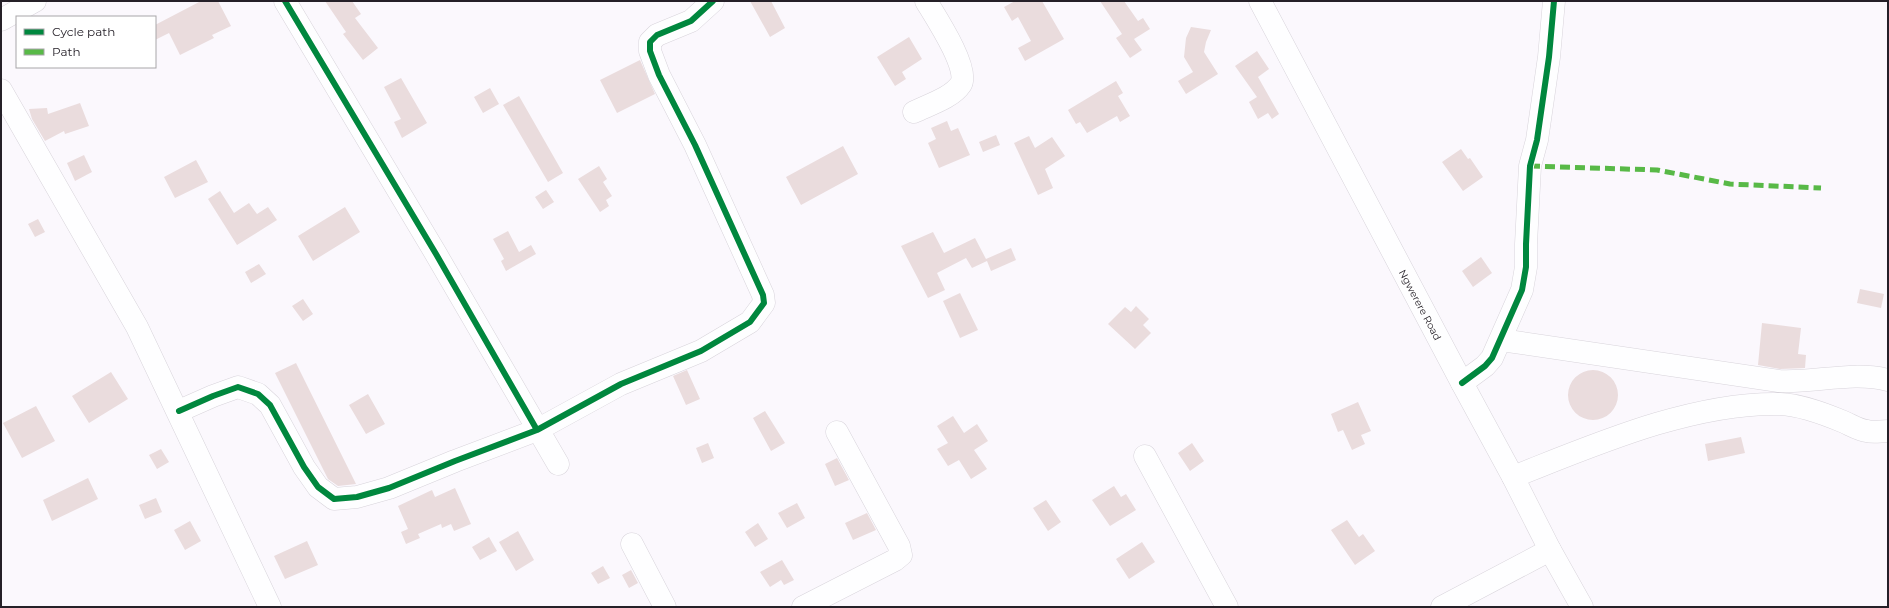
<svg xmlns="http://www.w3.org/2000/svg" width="1889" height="608" font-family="Montserrat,sans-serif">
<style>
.building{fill:#eadcdd}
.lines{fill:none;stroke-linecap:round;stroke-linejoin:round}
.minor-casing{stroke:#d8d4db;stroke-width:23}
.major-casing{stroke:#d8d4db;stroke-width:23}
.minor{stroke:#fefeff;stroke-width:22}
.major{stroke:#fefeff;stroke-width:22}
.quiet{stroke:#58b947;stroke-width:5;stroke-dasharray:10 5;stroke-linecap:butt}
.cycleway-casing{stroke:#fff;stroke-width:8}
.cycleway{stroke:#00873e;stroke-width:6}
.labels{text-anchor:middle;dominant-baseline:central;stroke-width:3;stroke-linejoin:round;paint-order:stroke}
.street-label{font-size:10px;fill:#252028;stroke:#fff}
</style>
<rect width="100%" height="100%" fill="#fbf8fd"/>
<!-- building -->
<path class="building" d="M201,1H218L231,26L212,35L214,38L180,55L169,33L155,40V25Z
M325,1H352L361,14L355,18L378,48L363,60L343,34L346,32Z
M750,1H771L785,28L770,37Z
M1015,1H1042L1064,39L1025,61L1018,48L1031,41L1018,17L1012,21L1004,7Z
M1100,1H1124L1138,21L1143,18L1150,29L1134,39L1142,50L1130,58L1116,38L1122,34Z
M1191,27L1211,30L1206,42L1204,52L1218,74L1186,94L1178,81L1193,72L1184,57L1186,38Z
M909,37L922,59L902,72L906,79L895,86L877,57Z
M1257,51L1269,69L1258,77L1279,114L1272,119L1268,113L1258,119L1249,102L1257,97L1235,66Z
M640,60L655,94L617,113L600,80Z
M401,78L427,123L402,138L394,122L401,119L384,87Z
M1116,81L1123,93L1118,96L1130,116L1120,122L1117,116L1087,133L1080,122L1076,124L1068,110Z
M490,88L499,104L483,113L474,97Z
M519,96L563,173L548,182L503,105Z
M80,103L89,126L65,134L64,131L45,141L32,119L29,109L47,108L48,114Z
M947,121L951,131L958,128L970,155L939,168L928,143L936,139L931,128Z
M996,135L1000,145L983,152L979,142Z
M1029,136L1035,148L1052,137L1065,156L1045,169L1053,188L1038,195L1014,143Z
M843,146L858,174L801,205L786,177Z
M1461,149L1468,159L1470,158L1483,177L1463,191L1442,162Z
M84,155L92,172L75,181L67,163Z
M196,160L208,182L175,198L164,177Z
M599,166L607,179L603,182L612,196L606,200L609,206L600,212L578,179Z
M546,190L554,202L543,209L535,197Z
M220,191L234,213L249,203L257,214L268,207L277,220L237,245L208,199Z
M345,207L360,232L313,261L298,236Z
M38,219L45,232L35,237L28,224Z
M508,231L519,252L531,245L536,254L506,271L501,261L504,259L493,239Z
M933,232L944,253L975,238L986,259L1011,248L1016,260L991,271L987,261L972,268L966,258L937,273L945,290L928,298L901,246Z
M1481,257L1492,273L1473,287L1462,271Z
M259,264L266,274L251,283L245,272Z
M1860,289L1884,294L1881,308L1857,303Z
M960,293L978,330L960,338L943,301Z
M303,299L313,314L303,321L292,306Z
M1136,306L1149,319L1143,325L1151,333L1135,349L1108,324L1125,307L1131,312Z
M1762,323L1801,328L1798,354L1806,355L1805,368L1780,369L1758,365Z
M296,363L356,484L338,486L328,479L275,373Z
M687,370L700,399L686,405L673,376Z
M1568 395a25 25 0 1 1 50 0a25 25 0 1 1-50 0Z
M111,372L128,399L89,423L72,396Z
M368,394L385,424L366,434L349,405Z
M1358,402L1371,431L1361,435L1365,444L1352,450L1343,430L1338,432L1331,414Z
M36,406L55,441L22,458L3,423Z
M765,411L785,443L771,451L753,418Z
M953,416L964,433L977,424L988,441L974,450L987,469L971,479L959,460L948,466L937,449L948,443L937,426Z
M1741,437L1745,453L1708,461L1705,444Z
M708,443L714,458L702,463L696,448Z
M1192,443L1204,461L1190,471L1178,453Z
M161,449L169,462L157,469L149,455Z
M837,458L849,480L835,486L825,464Z
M88,478L98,499L52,521L43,500Z
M1114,486L1121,497L1126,494L1136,510L1110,526L1092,500Z
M455,488L471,524L454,531L451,524L442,528L441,524L418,534L420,538L406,544L401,532L408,529L398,506L432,490L435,497Z
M156,498L162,512L145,519L139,505Z
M1046,500L1061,522L1048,531L1033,508Z
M797,503L805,518L787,528L778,513Z
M867,513L876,530L853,540L845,523Z
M1347,520L1359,537L1363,534L1375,551L1355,565L1331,530Z
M190,521L201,541L185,550L174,530Z
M758,523L768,539L755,547L745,532Z
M518,531L534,560L516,571L499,542Z
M489,537L497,551L480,560L472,547Z
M307,541L318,565L285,579L274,556Z
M1142,542L1155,562L1129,579L1116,559Z
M782,560L794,580L784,585L781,580L770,587L760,572Z
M603,566L610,578L598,584L591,573Z
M631,570L638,583L629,588L622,575Z"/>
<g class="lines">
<!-- minor casing -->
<g class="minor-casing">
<path id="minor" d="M285,1L436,254L558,464
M1,20L35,1
M1,90L137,327L270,607
M914,112C928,105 952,98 961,84C970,69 935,16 926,1
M1501,340L1779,381C1815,383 1852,371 1888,380
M1462,383L1485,366L1492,358L1522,290L1526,267V244L1530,166L1537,140L1549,57L1554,1
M179,411L213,396L238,387L258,394L270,405L304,467L318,487L334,499L357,497L389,488L455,461L537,430L621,384L701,351L750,322L764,303L763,295L695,145L659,75L650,51V42L657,35L691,21L713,1
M1145,456L1227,607
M1513,477C1594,445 1692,402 1780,404C1802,405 1825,414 1844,422C1851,425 1859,430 1867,431C1873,433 1881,431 1888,431
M632,544L665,607
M803,607L895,560L901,555L899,546L837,432
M1442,607L1550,550"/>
</g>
<!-- major casing -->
<g class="major-casing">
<path id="major" d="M1260,1L1462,383L1513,477L1550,550L1582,607"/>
</g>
<!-- minor -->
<use href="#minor" class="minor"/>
<!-- major -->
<use href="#major" class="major"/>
<!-- quiet -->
<path class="quiet" d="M1530,166L1657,170L1730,184L1821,188"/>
<!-- cycleway casing -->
<g class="cycleway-casing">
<path id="cycleway" d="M285,1L436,254L537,430
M1462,383L1485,366L1492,358L1522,290L1526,267V244L1530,166L1537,140L1549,57L1554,1
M179,411L213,396L238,387L258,394L270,405L304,467L318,487L334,499L357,497L389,488L455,461L537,430L621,384L701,351L750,322L764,303L763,295L695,145L659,75L650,51V42L657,35L691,21L713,1"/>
</g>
<!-- cycleway -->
<use href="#cycleway" class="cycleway"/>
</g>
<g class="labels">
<!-- street labels -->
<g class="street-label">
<text transform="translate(1420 305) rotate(62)">Ngwerere Road</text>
</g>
</g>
<!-- border -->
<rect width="1889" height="608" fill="none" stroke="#252028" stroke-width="4"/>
<!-- legend -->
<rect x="16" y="16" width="140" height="52" fill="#ffffff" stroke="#a8a6a9"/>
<rect x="24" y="29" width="20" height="6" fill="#00873e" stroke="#a8a6a9"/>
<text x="52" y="36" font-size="12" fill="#252028">Cycle path</text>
<rect x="24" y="49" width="20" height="6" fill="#58b947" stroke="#a8a6a9"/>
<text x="52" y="56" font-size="12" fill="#252028">Path</text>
</svg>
